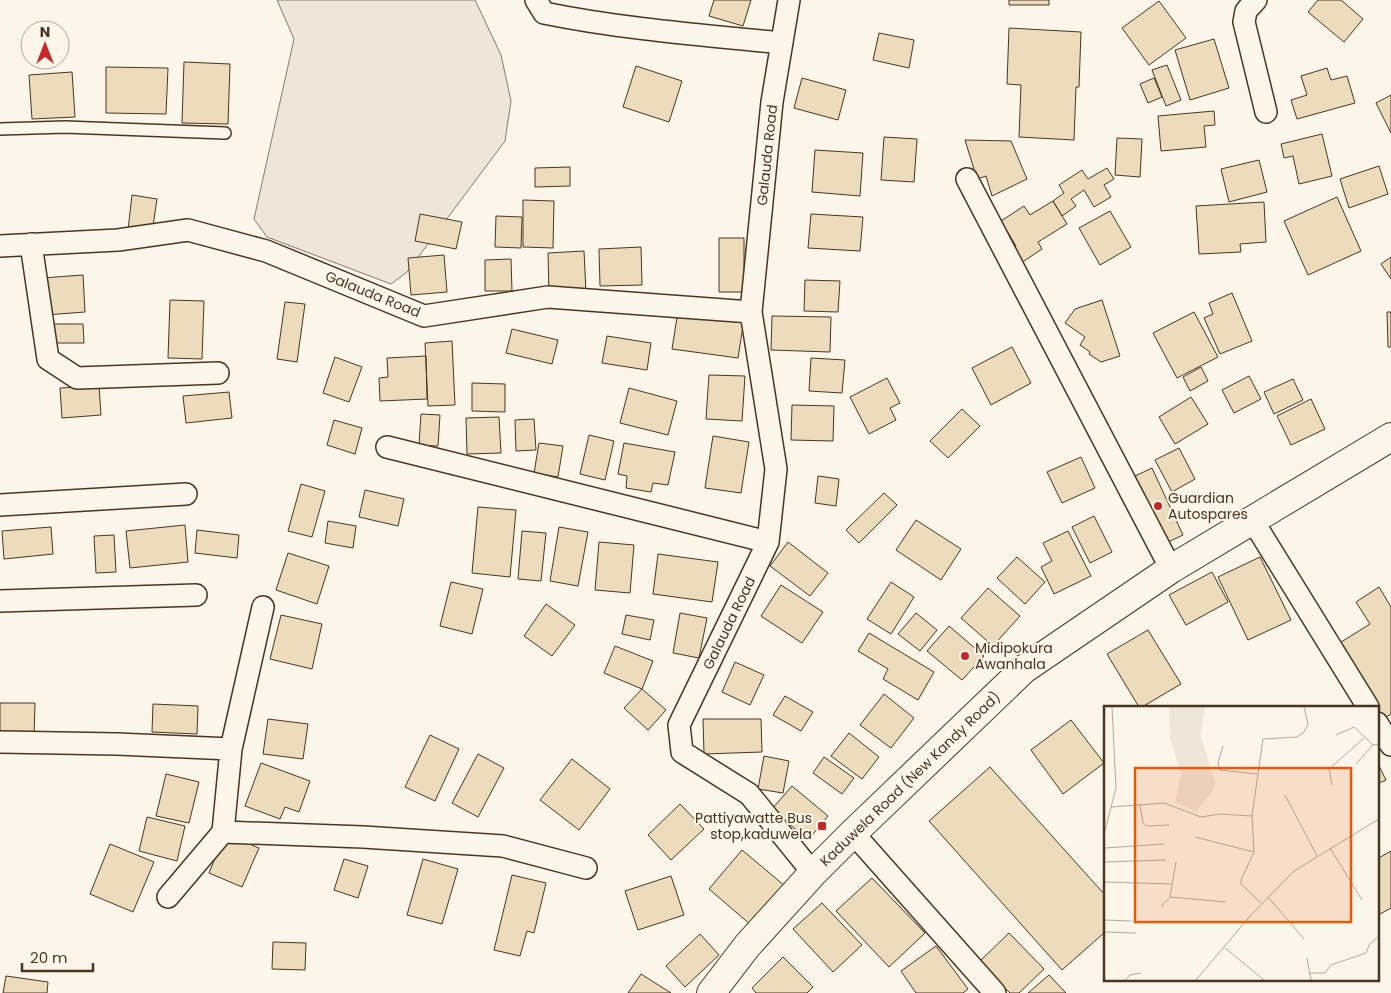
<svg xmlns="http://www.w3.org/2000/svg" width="1391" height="993" font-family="Poppins,sans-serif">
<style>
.green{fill:#ede6d9;stroke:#887966}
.building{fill:#ecdcbc;stroke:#4a3520}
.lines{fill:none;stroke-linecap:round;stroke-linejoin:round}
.service-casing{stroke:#4a3520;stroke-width:14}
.minor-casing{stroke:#4a3520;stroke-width:24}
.primary-casing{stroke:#4a3520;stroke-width:30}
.service{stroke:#fbf6e9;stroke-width:11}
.minor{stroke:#fbf6e9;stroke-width:21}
.primary{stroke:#fbf6e9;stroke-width:28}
.poi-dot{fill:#c62828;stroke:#fbf6e9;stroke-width:2}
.labels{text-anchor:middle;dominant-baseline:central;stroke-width:4;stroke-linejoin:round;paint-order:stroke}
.street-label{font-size:14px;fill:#4a3520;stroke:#fbf6e9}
.poi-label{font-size:14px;fill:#4a3520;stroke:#fbf6e9;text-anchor:start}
.inset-road{fill:none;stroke:#b4a999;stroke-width:1}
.view{fill:#e8590c;fill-opacity:0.15;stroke:#e8590c;stroke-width:2.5}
.inset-edge{fill:none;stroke:#4a3520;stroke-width:2.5}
</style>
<rect width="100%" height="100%" fill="#fbf6e9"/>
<!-- green -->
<path class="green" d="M277,0H475L501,55L511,101L505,141L407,272L391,284L267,237L254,219L294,39Z"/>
<!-- building -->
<path class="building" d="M714,0H751L743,26L709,16Z
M1009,0H1049V5H1009Z
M1318,0H1341L1363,19L1344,42L1308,12Z
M1159,1L1186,38L1149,65L1122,28Z
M1009,28L1081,32L1079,87H1076L1074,140L1019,137L1021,85L1007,84Z
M879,33L914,40L909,68L873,60Z
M1214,39L1229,88L1190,100L1175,50Z
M184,62L230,64L228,124L182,123Z
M1167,65L1181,100L1166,106L1152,70Z
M636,66L682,81L669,122L623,107Z
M106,67L168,68L166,114L106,113Z
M1327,68L1331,80L1347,76L1355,103L1297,119L1291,100L1307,95L1301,76Z
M72,72L75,117L32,119L29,75Z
M802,78L846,90L838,120L794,108Z
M1154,78L1162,97L1148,103L1140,84Z
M1391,95V133L1376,103Z
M1214,111L1215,125L1204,126L1206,147L1161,151L1158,116Z
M1322,134L1332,176L1299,184L1293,156L1284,158L1281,144Z
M884,137L917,139L914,182L881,180Z
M1117,138L1142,139L1140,177L1115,175Z
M965,140L1011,141L1027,179L992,196L986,176L977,179Z
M815,150L863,153L860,196L812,192Z
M1259,160L1267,192L1229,202L1221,169Z
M1379,166L1388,194L1349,208L1340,179Z
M570,167V186L535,187V168Z
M1107,168L1114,179L1104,185L1111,197L1094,207L1084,190L1071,199L1076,206L1062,216L1053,201L1064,193L1059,185L1082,170L1088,179Z
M132,195L157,199L152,233L128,230Z
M1337,197L1361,251L1308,275L1284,221Z
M523,200L554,201L553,248L523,247Z
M1053,201L1067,224L1038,242L1042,249L1018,265L1009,250L1016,246L1001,221L1024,206L1030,215Z
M1264,202L1266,242L1240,244L1241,252L1199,254L1196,206Z
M1110,211L1131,247L1100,265L1079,228Z
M420,214L462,222L456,249L415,241Z
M811,214L863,217L860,251L808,248Z
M496,216L522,217L521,248L495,247Z
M719,238H744V292H719Z
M641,247L642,285L600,286L599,249Z
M584,251L586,293L549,294L548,253Z
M444,255L447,292L411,295L408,258Z
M1391,257V279L1381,264Z
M511,259L512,291H485V260Z
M83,275L85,312L45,315L42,278Z
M805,280L840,281L838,312L804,311Z
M1232,293L1252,341L1220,354L1204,318L1213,314L1209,303Z
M170,300L204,301L202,359L168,358Z
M1102,300L1120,356L1101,362L1089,354L1090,352L1080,345L1085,337L1065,323L1075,309Z
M285,302L305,304L297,362L277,359Z
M678,311L744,320L738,358L672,349Z
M1194,312L1218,357L1177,378L1153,333Z
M1387,312H1391V347H1388Z
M772,316L831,317L830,352L771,350Z
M48,324H83L84,343H48Z
M512,329L558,340L552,364L506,353Z
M607,336L651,343L647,370L602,363Z
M452,341L455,405L428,406L425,343Z
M1012,347L1031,383L991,405L972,368Z
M426,356L427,399L380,401L379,378L388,377L387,358Z
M335,357L362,367L349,402L323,393Z
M811,358L845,360L842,393L809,391Z
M1201,367L1208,381L1190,391L1183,377Z
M709,375L745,376L742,421L706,419Z
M1249,376L1261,399L1234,413L1222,390Z
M887,378L900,403L890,408L896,420L869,434L850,397Z
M1293,379L1303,400L1274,414L1264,392Z
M472,383L505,384V412L472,411Z
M99,386L101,415L62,418L60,388Z
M629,388L677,401L668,435L620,423Z
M229,392L232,418L186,423L183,396Z
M1191,397L1208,424L1175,444L1159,417Z
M1311,399L1325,429L1291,445L1277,416Z
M792,405L834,406L833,441L791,440Z
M962,409L980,426L948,458L930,441Z
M421,414L440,415L438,446L419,445Z
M499,417L501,453L467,454L466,418Z
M534,419L536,450L516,451L515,420Z
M334,420L362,428L355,454L327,445Z
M589,435L614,441L605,480L580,474Z
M713,436L749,442L741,493L705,488Z
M539,443L563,446L558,477L534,473Z
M624,443L675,452L668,485L653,483L651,492L626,488L627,476L618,474Z
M1179,448L1195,479L1172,492L1155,460Z
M1081,457L1095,488L1062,503L1047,472Z
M1152,468L1183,535L1164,544L1133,477Z
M818,476L839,479L836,506L815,503Z
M301,484L325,491L312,537L288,531Z
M365,490L404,499L398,526L359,517Z
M884,493L897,505L859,543L846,530Z
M478,507L516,510L510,577L472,573Z
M1094,516L1112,552L1090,563L1072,527Z
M916,520L961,549L941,580L896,550Z
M328,521L356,526L353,548L325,543Z
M185,525L188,562L130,568L126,531Z
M51,527L53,554L4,559L2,531Z
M559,527L588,532L578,586L550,581Z
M197,530L239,535L237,558L195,553Z
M522,531L546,533L541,581L518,579Z
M1068,531L1091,576L1054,594L1041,567L1052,561L1043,543Z
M114,535L116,572L96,573L94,536Z
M599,542L634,545L630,593L595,590Z
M788,542L828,573L810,596L770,566Z
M288,553L329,566L317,604L276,590Z
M658,554L718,562L712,602L653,594Z
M1017,557L1045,582L1025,604L997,578Z
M1260,557L1291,620L1248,640L1218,577Z
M1212,572L1228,602L1186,625L1169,595Z
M451,582L483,589L472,634L440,626Z
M891,582L914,597L891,634L867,619Z
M781,585L823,612L802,643L761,616Z
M1379,587L1391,607V714L1383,719L1338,644L1370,624L1356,602Z
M988,588L1020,616L993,646L961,618Z
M546,604L575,625L552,656L524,636Z
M680,613L707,618L699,658L673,653Z
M916,613L937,630L920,651L898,634Z
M281,615L322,624L312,669L270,659Z
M626,615L654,620L650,640L622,634Z
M949,626L984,656L962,680L927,651Z
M1148,630L1181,684L1142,707H1139L1107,654Z
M869,633L934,672L918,700L883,679L888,669L858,651Z
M615,646L653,661L642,689L604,673Z
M735,662L764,675L750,705L722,692Z
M642,689L666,710L648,730L624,708Z
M884,694L914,718L891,748L860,725Z
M785,696L813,712L801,731L773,715Z
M0,703H35L34,738H0Z
M153,704L198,706L197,734L152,732Z
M268,719L308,724L303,759L263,754Z
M703,719H761L762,752L704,754Z
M1071,720L1104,763L1063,794L1031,750Z
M849,733L879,757L862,779L831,756Z
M430,735L459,749L435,801L405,787Z
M478,754L504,768L478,817L452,803Z
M764,756L789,761L783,793L758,789Z
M824,757L854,778L842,794L813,773Z
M572,759L610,789L579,830L540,800Z
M1377,762L1386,780L1377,784Z
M261,763L310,781L299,812L285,807L280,819L245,806Z
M990,767L1105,895V932L1062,970L929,821Z
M166,774L199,782L189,823L156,816Z
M792,786L828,816L808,840L772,809Z
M680,804L704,829L671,860L648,835Z
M147,817L185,826L177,861L139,851Z
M225,834L259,848L242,887L209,873Z
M110,844L154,862L133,912L90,894Z
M742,850L785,886L751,925L709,889Z
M1391,851V908L1380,914L1377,909V859Z
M344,859L368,866L358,898L334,890Z
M423,859L458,869L442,924L407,915Z
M512,875L546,883L534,933L527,931L520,956L494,950Z
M671,876L684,915L638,930L625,891Z
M872,878L925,933L889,967L836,911Z
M822,903L862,945L833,972L793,929Z
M1009,933L1044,969L1019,993H1010L979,962Z
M700,934L719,955L685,987L666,966Z
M273,942L306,943L305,970L272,969Z
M936,946L968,989L963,993H916L901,971Z
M783,957L813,987L807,993H756L752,988Z
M641,974L671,993H628Z
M1049,975L1066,993H1028Z
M6,976L48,982L47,993H3Z"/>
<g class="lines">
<!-- service casing -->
<g class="service-casing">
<path id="service" d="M0,129L65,127L225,133"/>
</g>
<!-- minor casing -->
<g class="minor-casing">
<path id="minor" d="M536,0L544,13C622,29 702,35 782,43
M789,0L772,102L751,312L776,469L768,542L679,725L682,752L749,794L813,873
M1256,0L1246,11L1244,22L1266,112
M967,179L1171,569
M31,244L48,359L77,378L218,373
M0,246L118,240L188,230L266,251L424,316L548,297L751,312
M387,447L768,542
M0,505L186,494
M1253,521L1368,707
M0,601L196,595
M1377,723L1391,745
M0,742L117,744L231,749
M223,832L363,837L503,846L586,868
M853,833L995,993
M168,897L223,832L231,749L263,607"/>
</g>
<!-- primary casing -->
<g class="primary-casing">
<path id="primary" d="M711,993L747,946L813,873L853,833L1024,669L1171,569L1391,437"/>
</g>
<!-- service -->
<use href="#service" class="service"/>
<!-- minor -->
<use href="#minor" class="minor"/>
<!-- primary -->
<use href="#primary" class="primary"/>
</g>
<!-- markers -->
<g class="poi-dot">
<circle cx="1158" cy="506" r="5"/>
<circle cx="965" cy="656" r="5"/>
<rect x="817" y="821" width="10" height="10" rx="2.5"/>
</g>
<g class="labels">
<!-- street labels -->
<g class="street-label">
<text transform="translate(767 155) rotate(-84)">Galauda Road</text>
<text transform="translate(373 294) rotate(22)">Galauda Road</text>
<text transform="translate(729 623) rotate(-64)">Galauda Road</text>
<text transform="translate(910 779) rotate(-44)">Kaduwela Road (New Kandy Road)</text>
</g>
<!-- poi labels -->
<g class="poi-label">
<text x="1168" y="498">Guardian<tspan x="1168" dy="16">Autospares</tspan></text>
<text x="975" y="648">Midipokura<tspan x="975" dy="16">Awanhala</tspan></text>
<text x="812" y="818" text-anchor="end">Pattiyawatte Bus<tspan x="812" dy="16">stop,kaduwela</tspan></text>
</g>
</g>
<!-- overview -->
<g transform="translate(1104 706)">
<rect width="275" height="275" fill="#fbf6e9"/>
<path d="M65,1H101L97,30L111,77L110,83L92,106L71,96L77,68L66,32Z" fill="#ede6d9"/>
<path class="inset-road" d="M232,29L250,21L269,39L275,38M119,40L114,57L116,64L153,68M252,58L269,39M228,79L225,63L260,32M181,89L213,150M36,99L39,117L43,120L65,119M7,101L60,97L97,111L116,108L148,110M91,131L150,146M1,142L60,138M226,142L258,194M1,156L62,154M1,176L67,178M0,183V128L12,82L8,1M66,191L122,196M164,191L200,233M157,197L137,178V174L150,146L148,110L159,33L193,31L200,26L204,18L200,1M57,201L66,191L72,156M0,214L27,215M0,226L32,227M121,242L160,274M203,252L207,274M205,267H221L227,259L262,247L265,239L274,231M21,274L26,269L37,267M92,274L147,209L190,165L275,113"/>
<path class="view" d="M31,62H247V216H31Z"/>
<rect width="275" height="275" class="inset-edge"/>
</g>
<!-- north arrow -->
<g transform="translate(45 45)"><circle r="24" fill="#fbf6e9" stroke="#b4a999"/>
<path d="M0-4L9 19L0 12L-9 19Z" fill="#c62828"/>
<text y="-8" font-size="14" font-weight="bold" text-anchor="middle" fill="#4a3520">N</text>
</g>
<!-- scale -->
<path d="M22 963v8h71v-8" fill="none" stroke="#4a3520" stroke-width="2.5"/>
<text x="30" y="963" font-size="15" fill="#4a3520" stroke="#fbf6e9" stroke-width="4" paint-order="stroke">20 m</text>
</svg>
